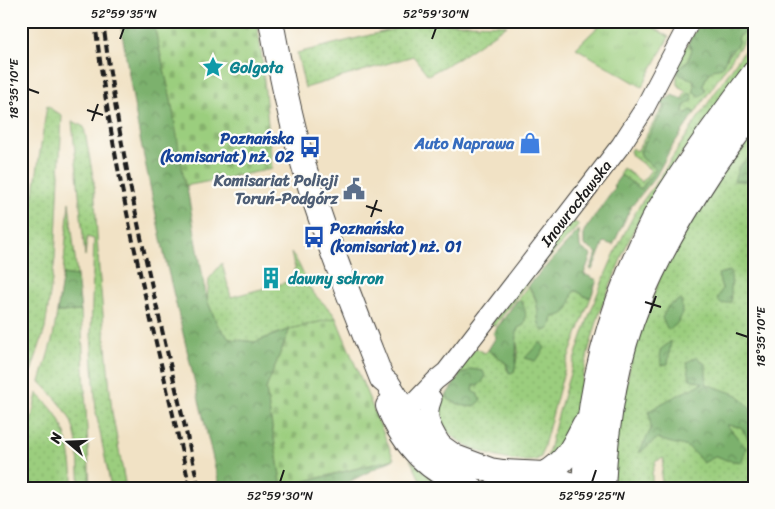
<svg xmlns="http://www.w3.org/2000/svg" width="775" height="509" font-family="Sriracha,sans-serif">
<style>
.grass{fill:url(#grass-dots);stroke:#5c754d}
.forest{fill:url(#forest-crowns);stroke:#4c6644}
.cemetery{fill:url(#cemetery-stones);stroke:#5c754d}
.park{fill:url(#park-tufts);stroke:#5c754d}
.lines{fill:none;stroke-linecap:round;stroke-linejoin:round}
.minor-casing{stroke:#3c3a35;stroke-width:21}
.major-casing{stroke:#3c3a35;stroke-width:26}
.minor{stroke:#fff;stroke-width:19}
.major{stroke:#fff;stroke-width:24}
.rail{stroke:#1c1c1c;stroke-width:4;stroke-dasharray:8 4;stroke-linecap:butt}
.ticks{fill:none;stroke:#1c1c1c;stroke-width:2}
.labels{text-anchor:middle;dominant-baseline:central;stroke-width:4.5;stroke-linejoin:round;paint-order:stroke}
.culture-label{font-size:16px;font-weight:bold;fill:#0d838f;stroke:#fdfcf7;text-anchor:start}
.transit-label{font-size:16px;font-weight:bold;fill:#164399;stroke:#fdfcf7;text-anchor:end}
.shop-label{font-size:16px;font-weight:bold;fill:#366cbe;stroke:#fdfcf7;text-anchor:end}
.service-label{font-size:16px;font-weight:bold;fill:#4e5e75;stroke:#fdfcf7;text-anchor:end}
.street-label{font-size:16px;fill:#1c1c1c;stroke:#fdfcf7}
.neatline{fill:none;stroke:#1c1c1c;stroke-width:2}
.ticks-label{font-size:12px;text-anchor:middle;fill:#1c1c1c}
</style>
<defs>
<pattern id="grass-dots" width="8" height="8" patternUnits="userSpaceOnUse" patternTransform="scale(1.25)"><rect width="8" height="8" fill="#9bce7e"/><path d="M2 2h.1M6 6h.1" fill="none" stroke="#85b06c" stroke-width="1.8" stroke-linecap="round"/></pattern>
<pattern id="forest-crowns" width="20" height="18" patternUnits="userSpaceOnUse" patternTransform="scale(1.25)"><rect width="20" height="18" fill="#7cb16d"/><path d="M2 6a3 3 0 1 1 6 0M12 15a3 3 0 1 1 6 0" fill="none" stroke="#658f59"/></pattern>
<pattern id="cemetery-stones" width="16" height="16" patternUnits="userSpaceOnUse" patternTransform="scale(1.25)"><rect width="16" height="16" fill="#9bce7e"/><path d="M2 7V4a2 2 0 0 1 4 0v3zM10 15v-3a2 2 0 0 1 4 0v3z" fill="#85b06c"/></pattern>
<pattern id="park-tufts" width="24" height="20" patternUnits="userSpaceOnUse" patternTransform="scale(1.25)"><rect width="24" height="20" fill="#9bce7e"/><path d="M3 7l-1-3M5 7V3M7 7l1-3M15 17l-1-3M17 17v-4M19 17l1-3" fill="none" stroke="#85b06c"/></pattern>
</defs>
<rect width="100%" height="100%" fill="#fdfcf7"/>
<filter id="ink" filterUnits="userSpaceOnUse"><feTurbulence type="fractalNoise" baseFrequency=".02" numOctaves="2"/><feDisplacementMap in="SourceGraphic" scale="10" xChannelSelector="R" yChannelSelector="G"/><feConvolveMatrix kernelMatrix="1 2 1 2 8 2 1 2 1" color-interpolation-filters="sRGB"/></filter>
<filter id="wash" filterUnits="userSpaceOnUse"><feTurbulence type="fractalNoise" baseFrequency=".0096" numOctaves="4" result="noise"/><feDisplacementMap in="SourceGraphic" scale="20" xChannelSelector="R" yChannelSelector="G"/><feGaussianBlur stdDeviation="1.12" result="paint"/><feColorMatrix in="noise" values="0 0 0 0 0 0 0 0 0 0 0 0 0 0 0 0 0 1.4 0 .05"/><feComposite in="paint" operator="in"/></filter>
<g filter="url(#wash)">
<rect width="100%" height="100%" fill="#f1e2c5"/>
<!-- grass -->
<path class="grass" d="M752,21H754V26L695,113L693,111L685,114L683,112L684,107L687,103L682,99L686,91C675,85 677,82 677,70L673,69L688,43L692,49L688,61L692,79L694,81V85L705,91V88L703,87C704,74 717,68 725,60C734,51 732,33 749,30Z
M419,23L507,25L459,58L428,75L413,56L305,88L297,53Z
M754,37V58L665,176L636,225L625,249L600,311L589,349L582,380L573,436L548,464L547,458C568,374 593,290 635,213C642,200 653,188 661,176C666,168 670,160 675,153C700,114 727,75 754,37Z
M47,105L54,111L62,115L55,259L45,329L31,372L26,368L21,361V279Z
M664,105L666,106L640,151L642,158L656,169L641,189L619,174L623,168L642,182L651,170L632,156L630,151L632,148L637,151Z
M754,117V488H663L661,476L664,458L656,461L652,473V488H612L616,434L634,347L664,267Z
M72,121L84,127L94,182L99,270L112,412L126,488H111L96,412L91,334L94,239L87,237L85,256Z
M69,202L77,276L63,274Z
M572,220L579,225L529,280L495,326L491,324Z
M291,253C303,267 303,279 312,291C319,301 330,307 336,318L290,329L255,342L230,339L217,324L207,300L209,279L222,263L231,297L295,280L294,270L296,266H294Z
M528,286L534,296L539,312L552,320L553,317L559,316L572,297V293L574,291C581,291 581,297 591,297L566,364L541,457C527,473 407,440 447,394L448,399L470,407L478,397L473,392L474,384L466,372L459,376L454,372L476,348L485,353L488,350L506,363L507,370L514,372L518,352L516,334L523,303L518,299Z
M81,311L90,488H80C78,465 80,436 68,415C61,403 50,392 40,382L53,337L57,312Z
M37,393C43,399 50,406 55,413C70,435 71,462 74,488H21V470Z
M410,459L438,483L441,488H424Z"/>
<!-- forest -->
<path class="forest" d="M120,21H153L171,99L207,300L217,324L230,339L255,342L290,329L266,389L282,487L394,459L337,488H220L165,258L138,128Z
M703,21H752L749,30L745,31L743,34L738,36L737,39L739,42L732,51L729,52L722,67C719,68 716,68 714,69C709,71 703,82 703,87L705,88C705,93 703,95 699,96L694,92V80L680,75L677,70L688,61L692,49L688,43L692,35Z
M689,93L692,95L693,100L684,106L683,112L685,114H687L689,111L691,110L695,113L671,148L656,176L631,207L613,245L604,242L592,270L590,269L597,253L584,245V231L615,188L613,186L621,175L641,189L656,169L642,158L640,151L666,106L660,103L673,95L684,100Z
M754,154V185L749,181H734L739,166Z
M579,230L580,247L591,255L584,274L597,280L591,297H586L577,291H574C568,304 573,314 553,317C551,324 552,330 543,331C536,325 539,309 536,300C535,295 531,290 528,286Z
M730,271C733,282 730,291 731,302L723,304L717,300L722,289L718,274Z
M63,274L77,276L81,311L57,312Z
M518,299C526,306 527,315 524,325L518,328C514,342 519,356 514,372L509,373L506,363L488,350L496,337L493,333Z
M681,299C683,314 682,323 668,330L662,318L668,306Z
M671,341L668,364L661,365L660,350Z
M540,342L545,348L536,361L525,358Z
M697,357L706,365V384L738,395L752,410L754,448L741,427L727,425L746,448L742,462L726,460L717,456L703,463C699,458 694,451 689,448C679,443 668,444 658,438L639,453L651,429L649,411L668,400L703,383L690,379L687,362Z
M471,369L483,371L485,376L483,381L479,385H474L473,392L478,394V397L481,399C476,413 457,404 448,399L447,394L459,376Z"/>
<!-- cemetery -->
<path class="cemetery" d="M153,21H257L262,58L272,169L185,186L171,99Z
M336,318L394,459L282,487L266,389L290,329Z"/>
<!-- park -->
<path class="park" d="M604,21H643L669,37L642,87L576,48Z"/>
</g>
<g filter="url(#ink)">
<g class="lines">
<!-- minor casing -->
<g class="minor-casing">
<path id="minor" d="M432,399C424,417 432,429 441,444
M398,422L408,415L410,407L436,380L446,372L621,145L643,111L690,21"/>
</g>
<!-- major casing -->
<g class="major-casing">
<path id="major" d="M271,21C281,75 292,128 308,180C329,247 356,313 382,379L388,384L412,422L434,442L455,457L490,470L503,472L545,474L579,488
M388,406C404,447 430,472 471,488
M545,474C567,461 573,447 584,425
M584,488C587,409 599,346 629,273C638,252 647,230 658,211C687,163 720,118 754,73
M603,488C606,425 615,361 639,302C657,257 683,213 710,172C724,151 740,131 754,110"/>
</g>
<!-- minor -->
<use href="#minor" class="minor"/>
<!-- major -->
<use href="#major" class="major"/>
<!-- rail -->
<path class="rail" d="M95,21C113,179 155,333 190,488
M103,21C122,179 164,333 199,488"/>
</g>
</g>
<!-- ticks -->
<path class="ticks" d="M120,39L124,28M432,39L436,28M28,89L39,93M87,110L103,115M92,121L98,104M366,206L382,211M371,217L377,200M645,302L661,307M650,313L656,296M736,333L748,337M280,482L284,470M592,482L596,470"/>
<!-- icons -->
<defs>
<g id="sight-bare" transform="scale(1.725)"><path d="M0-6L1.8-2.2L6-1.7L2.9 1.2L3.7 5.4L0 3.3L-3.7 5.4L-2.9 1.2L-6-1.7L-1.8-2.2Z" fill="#0f9aa8" stroke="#fdfcf7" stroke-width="2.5" paint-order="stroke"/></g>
<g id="shop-bare" transform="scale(1.725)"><path d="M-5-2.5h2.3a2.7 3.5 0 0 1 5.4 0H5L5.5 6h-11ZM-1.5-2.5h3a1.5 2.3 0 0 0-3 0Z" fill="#3f7fe0" stroke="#fdfcf7" stroke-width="2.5" paint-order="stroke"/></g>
<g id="bus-bare" transform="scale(1.725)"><path d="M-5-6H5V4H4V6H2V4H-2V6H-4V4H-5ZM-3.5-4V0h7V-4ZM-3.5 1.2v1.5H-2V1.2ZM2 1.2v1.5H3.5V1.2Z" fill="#1a4fb4" stroke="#fdfcf7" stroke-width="2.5" paint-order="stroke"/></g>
<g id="civic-bare" transform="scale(1.725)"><path d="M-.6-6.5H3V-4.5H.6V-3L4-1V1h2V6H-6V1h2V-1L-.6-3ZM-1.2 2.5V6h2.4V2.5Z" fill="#5c6f8a" stroke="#fdfcf7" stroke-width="2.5" paint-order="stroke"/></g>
<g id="building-bare" transform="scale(1.725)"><path d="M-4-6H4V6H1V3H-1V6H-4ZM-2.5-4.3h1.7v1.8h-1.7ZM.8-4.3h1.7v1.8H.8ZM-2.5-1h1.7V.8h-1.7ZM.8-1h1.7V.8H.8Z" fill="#0f9aa8" stroke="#fdfcf7" stroke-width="2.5" paint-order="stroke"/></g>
</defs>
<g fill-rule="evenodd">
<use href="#sight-bare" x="213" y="67"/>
<use href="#shop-bare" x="530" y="143"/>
<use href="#bus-bare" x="310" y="147"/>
<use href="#civic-bare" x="354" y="189"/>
<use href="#bus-bare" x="314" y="237"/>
<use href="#building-bare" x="271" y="278"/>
</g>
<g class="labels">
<!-- culture labels -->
<g class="culture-label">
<text x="230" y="67">Golgota</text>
<text x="288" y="278">dawny schron</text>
</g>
<!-- transit labels -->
<g class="transit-label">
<text x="294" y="138">Poznańska<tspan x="294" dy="18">(komisariat) nż. 02</tspan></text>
<text x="330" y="228" text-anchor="start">Poznańska<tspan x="330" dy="18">(komisariat) nż. 01</tspan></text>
</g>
<!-- shop labels -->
<g class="shop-label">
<text x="514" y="143">Auto Naprawa</text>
</g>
<!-- service labels -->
<g class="service-label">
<text x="338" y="180">Komisariat Policji<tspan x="338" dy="18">Toruń-Podgórz</tspan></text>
</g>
<!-- street labels -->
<g class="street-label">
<text transform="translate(576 203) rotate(-52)">Inowrocławska</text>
</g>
</g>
<!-- margin -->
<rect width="775" height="509" fill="none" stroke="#fdfcf7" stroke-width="55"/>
<!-- north arrow -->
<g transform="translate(68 442) rotate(289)" stroke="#fdfcf7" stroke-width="4" paint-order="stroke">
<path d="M0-4L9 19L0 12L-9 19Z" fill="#1c1c1c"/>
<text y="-8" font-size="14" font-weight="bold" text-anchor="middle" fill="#1c1c1c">N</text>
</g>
<rect x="28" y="28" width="720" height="454" class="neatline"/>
<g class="ticks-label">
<text x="124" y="18">52°59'35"N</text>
<text x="436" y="18">52°59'30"N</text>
<text transform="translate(14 89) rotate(-90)" y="4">18°35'10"E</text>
<text transform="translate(761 337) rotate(-90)" y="4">18°35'10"E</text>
<text x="280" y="500">52°59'30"N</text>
<text x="592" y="500">52°59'25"N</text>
</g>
</svg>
